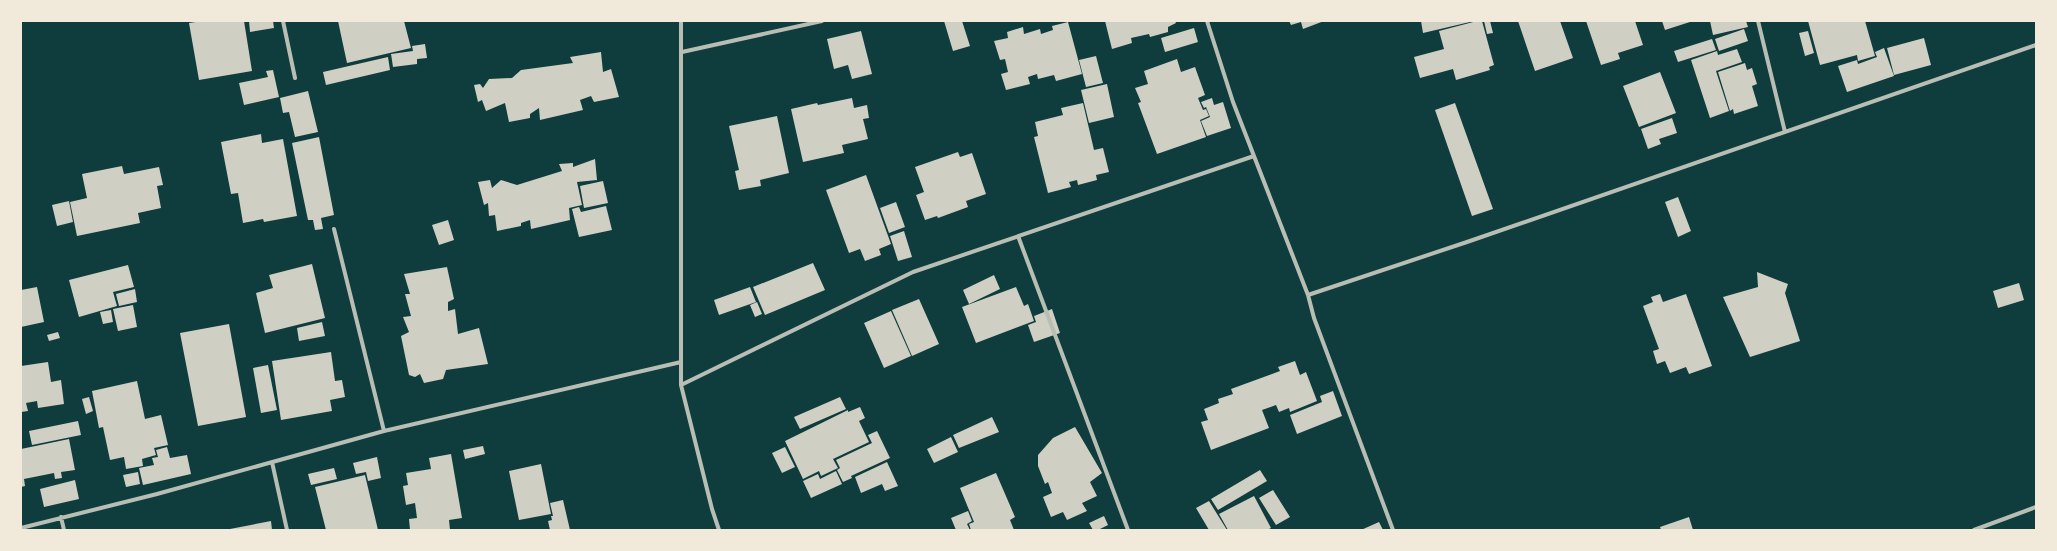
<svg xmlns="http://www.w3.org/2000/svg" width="2057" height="551" font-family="'Zilla Slab',serif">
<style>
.building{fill:#cfcfc3}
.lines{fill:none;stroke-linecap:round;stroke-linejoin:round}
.minor{stroke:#b8beb3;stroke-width:4}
</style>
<rect width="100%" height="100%" fill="#0f3d3e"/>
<!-- building -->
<path class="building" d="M202,21H244L252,71L199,80L189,23Z
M249,21H273L274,28L250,32Z
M338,21H404L411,48L347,63Z
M944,21H962L970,46L953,51Z
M1105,21H1175L1176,23L1168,27V32L1150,37L1149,34L1131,38L1132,43L1112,49Z
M1289,21H1324L1303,29L1301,22L1291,25Z
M1421,21H1469L1470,22L1423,33Z
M1477,21H1482L1494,65L1489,67L1490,70L1456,80L1453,69L1420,78L1414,57L1444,49L1439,31Z
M1484,21H1490L1493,33L1487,34Z
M1518,21H1560L1573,58L1535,71Z
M1586,21H1635L1643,45L1618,53L1620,59L1601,65Z
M1662,21H1693L1665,30Z
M1710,21H1746L1748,27L1713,35Z
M1808,21H1865L1875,56L1858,61L1857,55L1820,65Z
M1068,22L1082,74L1056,81L1054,75L1038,79L1037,74L1028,77L1030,84L1006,90L1001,74L1008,72L1005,59L1000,60L994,41L1008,38L1007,32L1023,27L1024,34L1040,29L1041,34L1053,30L1052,26Z
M1194,28L1198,42L1165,52L1161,38Z
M1744,29L1748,41L1719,51L1715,39Z
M861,31L872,74L852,79L848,65L834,69L827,39Z
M1808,31L1814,53L1805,56L1799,33Z
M1924,38L1931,65L1894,75L1887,48Z
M1712,39L1716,50L1678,62L1674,51Z
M425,44L427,58L417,59V64L393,67L391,54L413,51L412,46Z
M1884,48L1894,76L1847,92L1838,66L1857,60L1858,64L1877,57L1875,52Z
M1737,49L1742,62L1716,71L1729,111L1710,118L1691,60L1717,51L1718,55Z
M601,52L603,72L611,69L619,97L594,102L591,96L580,100L583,110L540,120L539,108L530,114V118L509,122L505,103L486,111L482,100L478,102L474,85L480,84L483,88L489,79L512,78L521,70L573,63L570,57Z
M1096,56L1103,83L1086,87L1079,60Z
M388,57L390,70L326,85L323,72Z
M1177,59L1181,72L1195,67L1205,95L1198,98L1203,110L1206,109L1209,116L1200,120L1206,137L1157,154L1138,103L1141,102L1135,88L1148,84L1144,71Z
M1745,63L1747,70L1752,68L1757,84L1752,86L1758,106L1734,114L1733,109L1730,111L1718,72Z
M273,70L279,97L244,105L239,83L268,77L266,71Z
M1660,72L1676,113L1639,127L1623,86Z
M1107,84L1114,117L1089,123L1081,90Z
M308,91L318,132L295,137L289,112L283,113L280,98Z
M852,98L854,108L867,105L869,118L863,119L868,139L842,145L844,153L803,162L791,109L817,103L818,105Z
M1212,98L1214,105L1223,102L1231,128L1207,136L1201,121L1210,117L1206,107L1204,108L1201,102Z
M1083,103L1094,150L1103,148L1109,172L1096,175L1097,180L1078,185L1077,180L1069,182L1071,187L1048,193L1034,137L1038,136L1035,122L1063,115L1061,108Z
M1455,103L1493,209L1472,216L1435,110Z
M777,116L789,173L760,180L761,186L739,190L735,171L739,170L729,126Z
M1672,118L1677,133L1659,139L1661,144L1648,149L1641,129Z
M261,134L262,143L283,139L297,216L264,222L263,219L243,223L238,193L231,194L221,142Z
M319,137L334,215L321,218L323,229L315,230L313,220H308L292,143Z
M958,152L960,157L972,153L986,194L966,201L968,207L938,218L937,216L925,220L916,195L924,192L915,167Z
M595,159L597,180L577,182L582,205L569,208L570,220L531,229L530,220L521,223V226L497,231L495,215L489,216L488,203L484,205L478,182L490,180L492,188L501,180L517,185L562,171L559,164L573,163V167Z
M122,166L124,174L159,167L163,185L157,186L161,208L138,213L140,223L77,236L70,202L87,198L82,174Z
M866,175L891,244L879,249L881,255L865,261L860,249L849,253L826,190Z
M603,181L608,203L584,208L580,186Z
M1678,197L1691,231L1678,237L1665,202Z
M69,201L73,222L57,226L52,205Z
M896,202L905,227L889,233L880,208Z
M606,206L612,230L579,237L572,209L579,207L581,212Z
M448,220L454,240L439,245L432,225Z
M904,231L912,257L898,261L890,236Z
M813,263L825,290L765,315L753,287Z
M312,264L325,318L265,333L256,293L273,288L269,275Z
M128,265L134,287L113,292L117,306L79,317L69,280Z
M447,267L454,299L448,302V311L455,309L458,334L479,328L488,364L446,370L443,379L424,383L420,374L415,377L409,375L401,336L409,332L403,317L411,316L405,294H410L404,274Z
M1757,272L1788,284L1785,293L1800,341L1750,357L1723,297L1758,287Z
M994,275L1000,289L969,304L963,290Z
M2019,283L2024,300L1998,308L1993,291Z
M37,287L44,322L21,327V290Z
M750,287L756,302L719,315L714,300Z
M1016,287L1024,306L1028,304L1034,321L976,343L962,307Z
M135,289L137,302L119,306L116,294Z
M1660,294L1663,302L1686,294L1712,366L1689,374L1686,367L1670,373L1665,361L1657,364L1653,351L1659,349L1643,306L1653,302L1651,297Z
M919,299L939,344L912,356L892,310Z
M757,302L762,314L755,317L750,305Z
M133,305L137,327L118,331L113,309Z
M1052,309L1060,333L1034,342L1028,325L1036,322L1034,316Z
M111,310L113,322L103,324L100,312Z
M891,311L911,356L884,368L864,323Z
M322,322L325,336L299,341L297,328Z
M229,324L246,417L198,426L180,333Z
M58,332L60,338L49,341L47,335Z
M331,352L335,381L342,380L345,397L330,400L332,411L281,420L272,361Z
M1295,361L1300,375L1306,372L1317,401L1290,412L1289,408L1279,412L1276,405L1262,410L1269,428L1211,450L1201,422L1208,420L1204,409L1219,403L1218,399L1233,394L1231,389L1280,371L1278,367Z
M48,362L51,382L61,380L64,404L38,408L37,401L26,403L28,411L21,412V366Z
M268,365L277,410L261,413L253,368Z
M137,381L145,419L161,415L168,445L154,448L156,455L142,459L143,466L126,469L124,457L110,460L103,427L99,428L92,391Z
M1333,391L1342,416L1297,434L1290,415L1322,402L1320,396Z
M89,397L93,411L86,414L82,399Z
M840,397L846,409L800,429L794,417Z
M860,407L865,418L859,421L869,442L833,459L838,468L821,476L819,471L803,479L785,441L848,410V412Z
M992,417L999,432L959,448L953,435Z
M78,421L81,435L32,445L29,431Z
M1075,427L1102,473L1090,482L1097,496L1082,503L1087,511L1067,520L1063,512L1051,517L1043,497L1052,493L1048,482L1045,484L1038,466V455L1053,438Z
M877,431L890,458L851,476L852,478L843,482L837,470L840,468L836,460L872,443L868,435Z
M951,437L958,452L934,463L927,449Z
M69,439L75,470L61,472L62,478L55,479L54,473L24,479L25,486L21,487V449Z
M483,446L485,454L465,459L463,450Z
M167,447L170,458L187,455L191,474L143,485L139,468L154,465L152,458L158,457L156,450Z
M785,447L795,467L782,473L772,453Z
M451,454L462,518L449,520L450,530H410L409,519L417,518L415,503L406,505L403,486L408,485L406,473L431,469L429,458Z
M377,457L381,478L368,481L366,472L356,474L353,463Z
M887,462L898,486L885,491L882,484L861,493L855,477Z
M541,464L551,514L519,520L509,471Z
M334,468L337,479L311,485L308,474Z
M1260,470L1267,481L1218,510L1211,499Z
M836,471L842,484L811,498L803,481L818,474L820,479Z
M138,472L140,484L126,487L123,475Z
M996,473L1015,517L1010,520L1014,530H971L969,524L974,522L960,488Z
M365,475L378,530H326L315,487Z
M75,480L79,499L44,507L40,489Z
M1273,490L1290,517L1276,525L1259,498Z
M1254,496L1271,528L1267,530H1228L1219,514Z
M563,500L570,530H550L548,521L552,520L551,516H553L550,503Z
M1209,501L1227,530H1209L1196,508Z
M968,511L972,521L967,524L970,530H956L951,518Z
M1104,516L1108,525L1098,530H1093L1089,523Z
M1689,517L1693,530H1661L1660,527Z
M271,521L272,530H230V529Z
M1379,522L1383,530H1361Z"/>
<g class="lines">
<!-- minor -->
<path class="minor" d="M283,21L295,78
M681,21V362
M1207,21L1233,102L1308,295L1467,242L2036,45
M1758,21L1785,132
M682,52L822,21
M334,229L384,431
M1018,236L1128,530
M1308,295L1314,318L1393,530
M681,385L913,272L1254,156
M272,462L287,530
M61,517L64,530
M21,528L157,494L384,431L681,362V385L712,509L719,530
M1974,530L2036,507"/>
</g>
<!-- border -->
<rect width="2057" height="551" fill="none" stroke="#f1e9da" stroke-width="44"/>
</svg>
